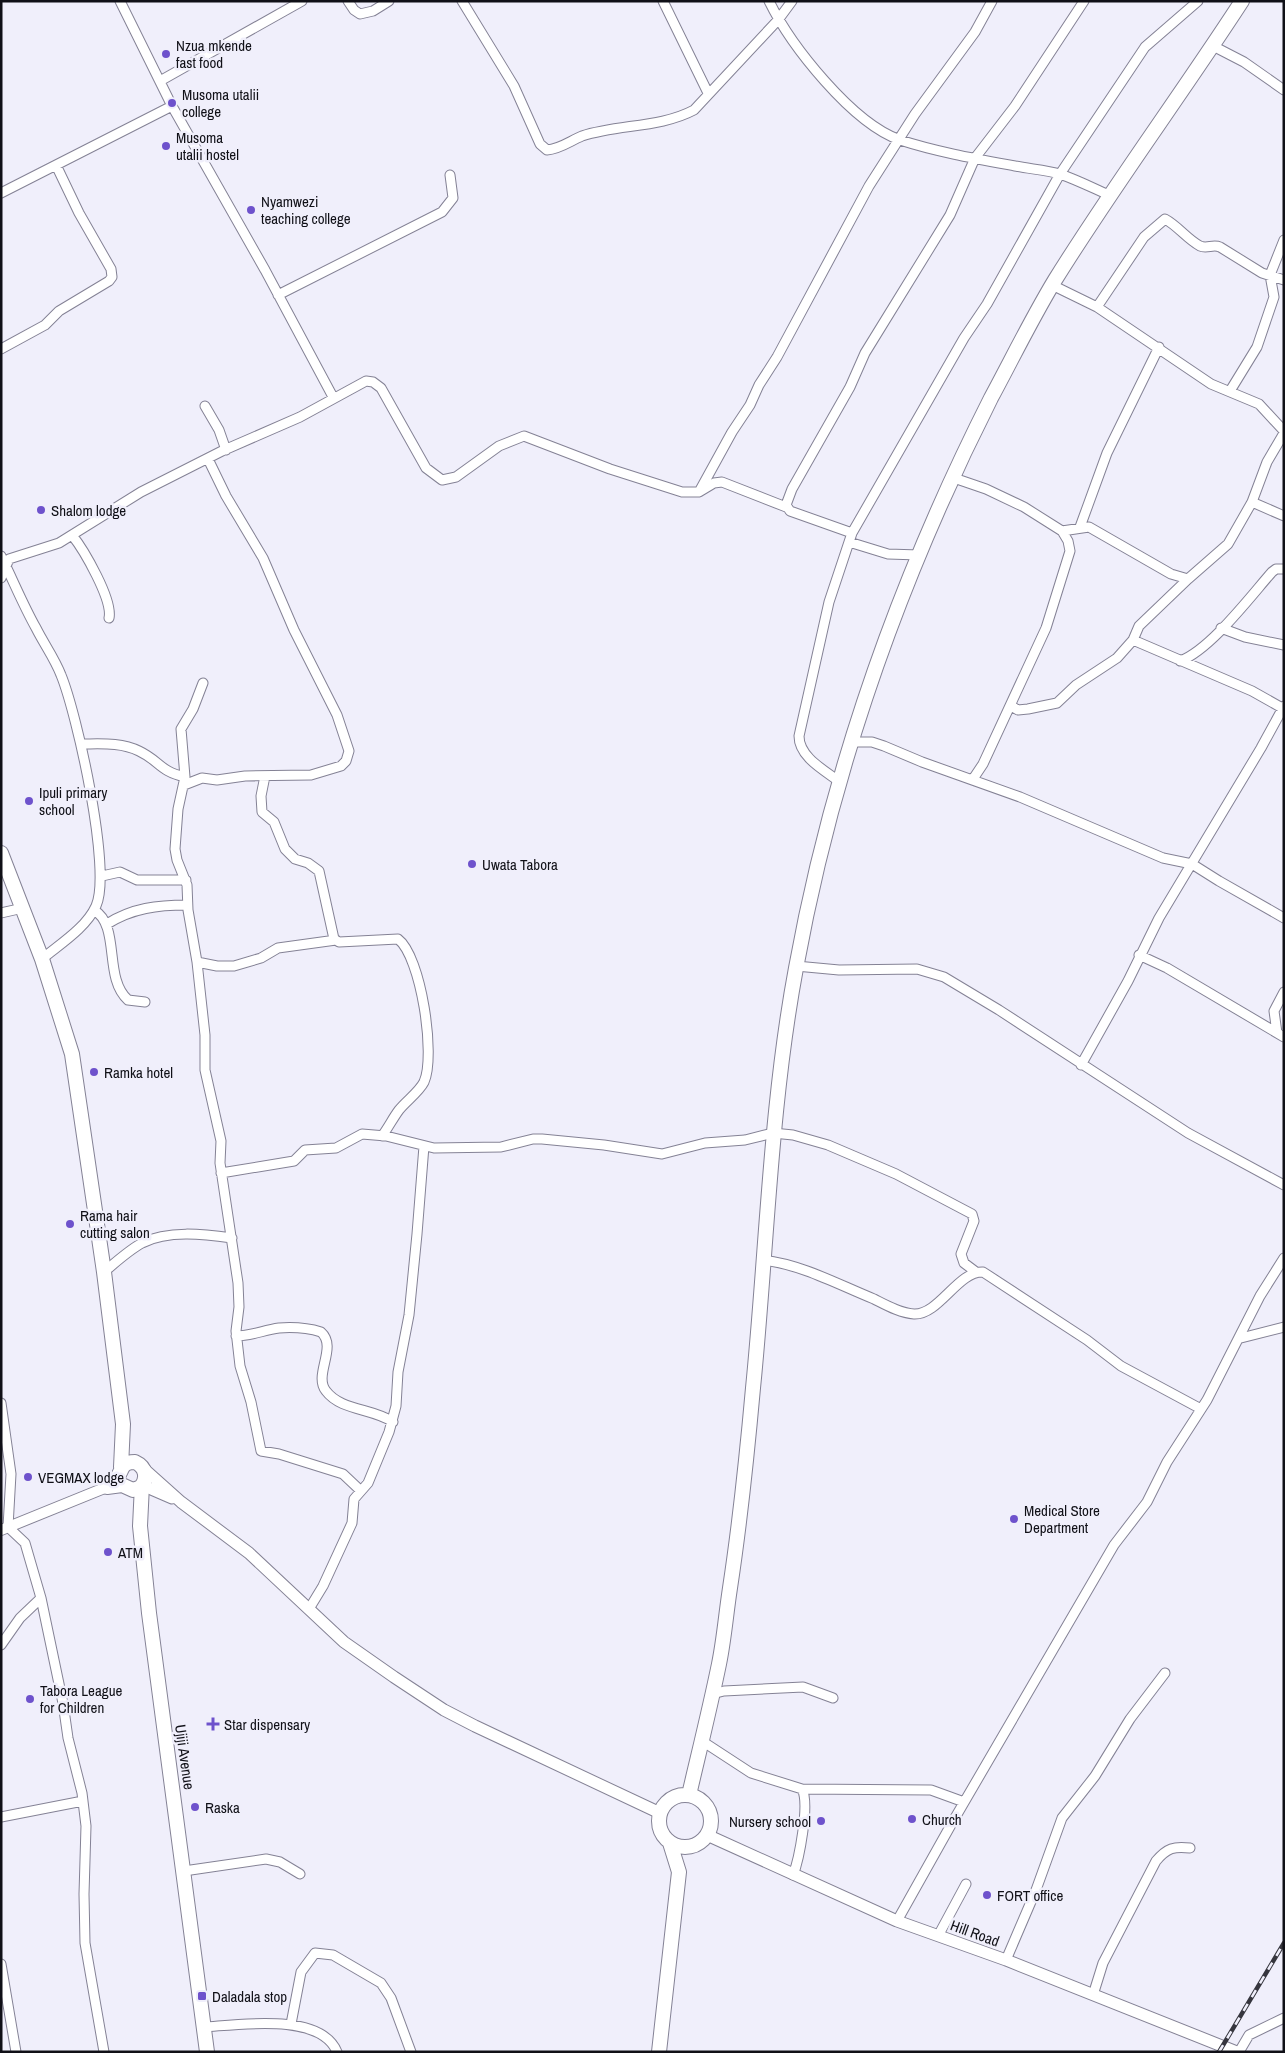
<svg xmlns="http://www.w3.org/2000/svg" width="1285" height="2053" font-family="'Archivo Narrow',sans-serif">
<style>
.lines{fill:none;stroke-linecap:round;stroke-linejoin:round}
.minor-casing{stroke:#848295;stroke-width:11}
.tertiary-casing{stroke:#848295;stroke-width:12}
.secondary-casing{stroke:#848295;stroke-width:13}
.trunk-casing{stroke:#848295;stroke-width:16}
.minor{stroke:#fff;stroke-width:9}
.tertiary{stroke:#fff;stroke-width:10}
.secondary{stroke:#fff;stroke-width:11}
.trunk{stroke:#fff;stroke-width:14}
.rail-casing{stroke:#36363e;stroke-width:4.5}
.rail{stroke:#f0effb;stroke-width:2.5;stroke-dasharray:8;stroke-linecap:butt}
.poi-dot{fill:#6e52cc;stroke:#f0effb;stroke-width:2}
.labels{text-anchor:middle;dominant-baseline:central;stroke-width:5;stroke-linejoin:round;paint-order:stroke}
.poi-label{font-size:15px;fill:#101017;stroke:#f0effb;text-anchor:start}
.street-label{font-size:15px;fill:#101017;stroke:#f0effb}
</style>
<rect width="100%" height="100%" fill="#f0effb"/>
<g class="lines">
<!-- minor casing -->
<g class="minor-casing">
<path id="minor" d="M120,1L172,106L265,270L333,397
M348,1L354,10L360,14L373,11L389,1
M462,1L514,86L540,144L547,150C560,149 570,141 582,136C619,124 660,128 694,110L778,20L792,1
M663,1L708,93
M769,1C791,46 852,123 900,140C937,152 977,159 1015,166C1030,169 1046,170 1060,174C1077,180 1093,188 1109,195
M1213,46L1244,62L1284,90
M160,81L302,1
M1,193L172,106
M1052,285L1097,307L1211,384L1259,404L1284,431
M278,295L442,212L453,198L450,175
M1097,307L1144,237L1165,219C1178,226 1187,239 1200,246C1207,249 1213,244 1220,247L1262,273L1284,280
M1,349L45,325L59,311L109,281L112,277L111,269L79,213L56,165
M1230,391L1257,347L1274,297L1270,275L1284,240
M205,406L219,430L226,450
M951,477L986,489L1024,507L1062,531L1068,541L1070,551L1046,628L983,764L973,779
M699,492L732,432L750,405L759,385L777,357L869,186L915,114L975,32L992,1
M1252,502L1284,516
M1080,527L1107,453L1159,347
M1062,531L1089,527L1171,574L1188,579
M852,533L790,511L786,505L792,489L850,387L865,353L950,215L975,158L1015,106L1084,1
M72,535C84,550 113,600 109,618
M849,542L888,554L919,555
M1,556C13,580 23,605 36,628C44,644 55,659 61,675C77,714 112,871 96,906C86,928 60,944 42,959
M1,578L9,559L59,543L141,492L222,451L300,417L366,381L373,382L381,388L426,468L442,480L456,477L499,446L524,436L610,469L682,492H699L714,483L722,482L786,507
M1221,628L1245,637L1284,645
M1133,640L1252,691L1284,709
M1180,661C1210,650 1250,597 1272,572L1276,569H1284
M203,683L193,709L181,729L185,777L178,809L175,849L177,860L187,885L188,910L197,962L205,1035V1070L221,1141L220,1163L238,1283L239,1307L236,1331L240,1366L251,1402L261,1451L279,1454L343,1474L361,1491
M1011,706L1018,710L1028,709L1057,703L1076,685L1117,658L1133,640L1139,626L1188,579L1228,544L1252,502L1267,462L1284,433
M852,742H872L884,746L922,762L1020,797L1163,858L1192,864L1219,881L1284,918
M81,744C100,744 121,742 139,751C160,761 159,771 185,777
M265,776L261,796L262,812L274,822L285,849L295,859L308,863L319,871L334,939L339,942L398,939C421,956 436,1056 424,1082C419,1092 406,1101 399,1110C393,1118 388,1128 382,1136
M840,782C824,770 799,757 799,736L829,602L852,533L964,338L987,304L1060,174L1145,47L1198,1
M184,785L202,778L217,780L245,776L311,775L341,766L346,761L349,751L337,715L294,630L263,558L226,496L208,459
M102,876L120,872L137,880H186
M94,910C121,926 103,978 128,1000L145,1002
M1,913L23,908
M107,924C132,908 158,905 187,905
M1139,955L1167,968L1284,1037
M197,962L217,966H234L261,958L278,948L336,940
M796,966L839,970L917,969L944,977L999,1010L1188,1133L1284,1185
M1277,1033L1274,1011L1284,992
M1081,1065L1128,981L1159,918L1261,748L1284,706
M221,1173L294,1161L305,1150L336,1148L362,1134L386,1136L434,1148L501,1147L533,1139H542L604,1145L662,1154L705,1143L745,1140L773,1133L793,1135L828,1145L896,1174L972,1214L974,1221L961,1254L964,1263L976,1272
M763,1260C803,1265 837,1284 874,1299C886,1305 900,1313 914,1314C939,1315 958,1271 983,1272L1087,1340L1121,1366L1201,1409
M104,1272C116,1262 129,1250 142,1243C168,1230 203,1234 232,1238
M236,1336C251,1336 264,1330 279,1328C293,1327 308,1328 321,1332C338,1347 313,1375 326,1391C341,1411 373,1408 393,1422
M1241,1338L1284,1327
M1,1403L11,1474L8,1527L25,1543L41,1598L63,1703L68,1738L82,1793L86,1826L84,1894L85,1943L104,2052
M309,1609L323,1586L352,1523L354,1499L368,1483L389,1432L396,1406L398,1372L409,1315L417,1234L424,1146
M1,1645L20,1618L41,1598
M712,1694L724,1691L803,1687L833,1698
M702,1741L751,1773L802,1789C810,1804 799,1860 793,1875
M802,1789L931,1790L964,1802
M1,1817L83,1801
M184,1871L266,1859L280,1862L300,1874
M897,1921L952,1823L1114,1545L1147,1502L1167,1462L1207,1400L1260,1296L1284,1258
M938,1936L966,1884
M1006,1960L1036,1890L1062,1818L1095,1776L1130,1719L1165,1673
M1,1964L16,2052
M1093,1995L1103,1963L1156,1861C1167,1848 1174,1846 1190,1848
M291,2024L301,1972L315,1953L333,1955L381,1983L391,1998L411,2052
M204,2027C237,2025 321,2012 337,2052
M1239,2052L1249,2035L1284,2018"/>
</g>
<!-- tertiary casing -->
<g class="tertiary-casing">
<path id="tertiary" d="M1,1530L107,1487"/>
</g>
<!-- secondary casing -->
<g class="secondary-casing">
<path id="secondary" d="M143,1468L181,1502L249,1553L344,1642L394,1677L444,1710L475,1726L660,1813
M142,1485L172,1498
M707,1835L897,1921L1006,1960L1237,2052"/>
</g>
<!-- trunk casing -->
<g class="trunk-casing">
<path id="trunk" d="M1,853L42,959L72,1054L104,1272L123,1424L121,1467
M135,1462C146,1467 148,1478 141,1487L133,1490L122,1485L107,1487C110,1484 115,1481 117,1478C123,1469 121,1462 135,1462Z
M142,1485L140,1526L149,1613L207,2052
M689,1795C699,1752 710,1708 719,1664C724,1640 726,1614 730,1588C740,1522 747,1455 753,1388C767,1248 770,1107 796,968C832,770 900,578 991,398C1012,359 1032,318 1055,280C1114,185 1181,95 1242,1
M659 1821a26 26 0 1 1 52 0a26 26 0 1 1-52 0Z
M659,2052L679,1872L670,1843"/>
</g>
<!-- minor -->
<use href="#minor" class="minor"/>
<!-- tertiary -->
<use href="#tertiary" class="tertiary"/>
<!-- secondary -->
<use href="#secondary" class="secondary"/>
<!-- trunk -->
<use href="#trunk" class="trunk"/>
<!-- rail casing -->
<g class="rail-casing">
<path id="rail" d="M1219,2052L1284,1943"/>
</g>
<!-- rail -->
<use href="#rail" class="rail"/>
</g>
<!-- markers -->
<g class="poi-dot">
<circle cx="166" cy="54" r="5"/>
<circle cx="172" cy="103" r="5"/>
<circle cx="166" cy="146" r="5"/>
<circle cx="251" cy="210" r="5"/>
<circle cx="41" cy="510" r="5"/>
<circle cx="29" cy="801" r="5"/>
<circle cx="472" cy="864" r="5"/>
<circle cx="94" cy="1072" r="5"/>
<circle cx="70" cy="1224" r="5"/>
<circle cx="28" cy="1477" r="5"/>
<circle cx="1014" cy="1519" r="5"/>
<circle cx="108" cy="1552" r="5"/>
<circle cx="30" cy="1699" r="5"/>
<path d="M210.5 1716.5h5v5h5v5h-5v5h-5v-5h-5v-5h5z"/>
<circle cx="195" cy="1807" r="5"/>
<circle cx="912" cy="1819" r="5"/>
<circle cx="821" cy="1821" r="5"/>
<circle cx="987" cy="1895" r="5"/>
<rect x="197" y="1991" width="10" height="10" rx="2.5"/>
</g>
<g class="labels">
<!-- poi labels -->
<g class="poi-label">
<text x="176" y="45">Nzua mkende<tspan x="176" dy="17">fast food</tspan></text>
<text x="182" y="94">Musoma utalii<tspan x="182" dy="17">college</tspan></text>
<text x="176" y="137">Musoma<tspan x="176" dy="17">utalii hostel</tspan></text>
<text x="261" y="201">Nyamwezi<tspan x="261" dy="17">teaching college</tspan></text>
<text x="51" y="510">Shalom lodge</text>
<text x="39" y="792">Ipuli primary<tspan x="39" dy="17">school</tspan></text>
<text x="482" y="864">Uwata Tabora</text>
<text x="104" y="1072">Ramka hotel</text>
<text x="80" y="1215">Rama hair<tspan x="80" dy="17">cutting salon</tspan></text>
<text x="38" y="1477">VEGMAX lodge</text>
<text x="1024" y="1510">Medical Store<tspan x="1024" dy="17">Department</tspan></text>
<text x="118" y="1552">ATM</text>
<text x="40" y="1690">Tabora League<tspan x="40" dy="17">for Children</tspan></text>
<text x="224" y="1724">Star dispensary</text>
<text x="205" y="1807">Raska</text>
<text x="922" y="1819">Church</text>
<text x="811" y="1821" text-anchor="end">Nursery school</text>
<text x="997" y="1895">FORT office</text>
<text x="212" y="1996">Daladala stop</text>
</g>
<!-- street labels -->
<g class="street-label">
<text transform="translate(185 1757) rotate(82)">Ujiji Avenue</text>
<text transform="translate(975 1933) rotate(20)">Hill Road</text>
</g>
</g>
<!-- border -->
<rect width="1285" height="2053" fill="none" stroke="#101017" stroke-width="5"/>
</svg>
